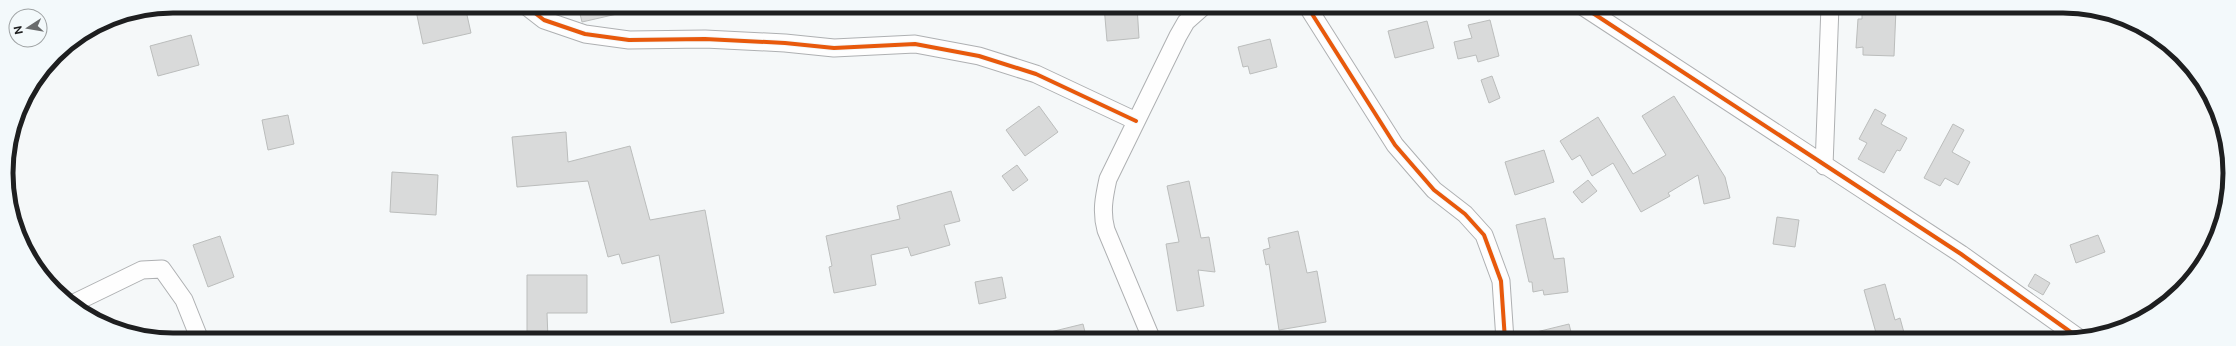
<svg xmlns="http://www.w3.org/2000/svg" width="2236" height="346" font-family="'Public Sans',sans-serif">
<style>
.building{fill:#d9dada;stroke:#bbbdbc}
.lines{fill:none;stroke-linecap:round;stroke-linejoin:round}
.street-casing{stroke:#aeb0b2;stroke-width:19}
.street{stroke:#fefefe;stroke-width:17}
.cycleway-casing{stroke:#f3f9fb;stroke-width:6}
.cycleway{stroke:#e8590c;stroke-width:4}
.rim{fill:none;stroke:#1e1f20;stroke-width:5}
</style>
<rect width="100%" height="100%" fill="#f5f8f9"/>
<!-- building -->
<path class="building" d="M415,6H465L471,33L423,44Z
M578,6H629L630,11L582,22Z
M1104,6H1137L1139,38L1107,41Z
M1862,8L1896,9L1894,56L1863,55V47L1856,48L1858,19H1862Z
M1490,20L1499,56L1478,62L1476,55L1458,59L1454,42L1472,38L1468,25Z
M1427,21L1434,48L1395,58L1388,31Z
M191,35L199,65L158,76L150,46Z
M1270,39L1277,67L1250,74L1248,66L1243,67L1238,47Z
M1492,76L1500,98L1489,103L1481,80Z
M1674,96L1725,177L1730,198L1704,204L1698,175L1668,193L1670,196L1641,212L1613,163L1592,176L1580,155L1572,160L1560,141L1598,117L1633,174L1666,155L1642,116Z
M1039,106L1058,132L1025,156L1006,130Z
M1875,109L1886,115L1881,124L1907,138L1900,151L1897,150L1884,173L1858,159L1867,143L1859,139Z
M288,115L294,144L268,150L262,120Z
M1953,124L1964,130L1952,152L1970,162L1958,185L1945,178L1940,186L1924,178Z
M566,132L568,162L630,146L650,220L705,210L724,313L671,323L659,255L622,264L619,254L608,257L588,181L517,187L512,137Z
M1544,150L1554,182L1515,195L1505,162Z
M1017,165L1028,180L1013,191L1002,176Z
M392,172L438,175L436,215L390,212Z
M1588,180L1597,191L1582,203L1573,192Z
M1189,181L1201,238L1209,237L1215,272L1198,270L1204,306L1177,311L1166,244L1179,242L1167,186Z
M951,191L960,221L944,225L950,245L911,256L908,247L871,255L876,285L834,293L829,267L832,266L826,236L900,219L897,206Z
M1777,217L1799,220L1795,247L1773,244Z
M1545,218L1554,259L1564,258L1568,292L1544,295L1543,290L1533,292L1532,282H1529L1516,225Z
M1298,231L1307,273L1317,271L1326,322L1279,330L1269,264L1266,265L1263,250L1270,248L1268,238Z
M2098,235L2105,252L2076,263L2070,245Z
M220,236L234,277L208,287L193,245Z
M2035,274L2050,283L2043,295L2028,286Z
M527,275H587V313H547L548,339H527Z
M1002,277L1006,298L979,304L975,282Z
M1885,284L1895,320L1900,318L1906,340H1878L1864,290Z
M1083,324L1087,340H1039L1038,335Z
M1569,324L1573,340H1524V335Z"/>
<g class="lines">
<!-- street casing -->
<g class="street-casing">
<path id="street" d="M526,6L544,20L585,34L629,40L705,39L785,43L834,48L915,44L979,56L1036,74L1136,121
M1307,6L1395,145L1434,190L1465,214L1484,235L1501,281L1505,340
M1582,6L1961,254L2079,338
M1824,166L1830,6
M74,303L142,270L162,269L184,300L200,340
M1152,340L1106,230C1101,212 1104,197 1108,179L1178,36L1186,22L1204,6"/>
</g>
<!-- street -->
<use href="#street" class="street"/>
<!-- cycleway casing -->
<g class="cycleway-casing">
<path id="cycleway" d="M526,6L544,20L585,34L629,40L705,39L785,43L834,48L915,44L979,56L1036,74L1136,121
M1307,6L1395,145L1434,190L1465,214L1484,235L1501,281L1505,340
M1582,6L1961,254L2079,338"/>
</g>
<!-- cycleway -->
<use href="#cycleway" class="cycleway"/>
</g>
<!-- crop -->
<path d="M0 0H2236V346H0ZM173 13H2063A160 160 0 0 1 2223 173V173A160 160 0 0 1 2063 333H173A160 160 0 0 1 13 173V173A160 160 0 0 1 173 13Z" fill="#f3f9fb" fill-rule="evenodd"/>
<path class="rim" d="M173 13H2063A160 160 0 0 1 2223 173V173A160 160 0 0 1 2063 333H173A160 160 0 0 1 13 173V173A160 160 0 0 1 173 13Z"/>
<!-- north arrow -->
<g transform="translate(28 28) rotate(258)"><circle r="19" fill="#f3f9fb" stroke="#9ea2a3"/>
<path d="M0-3L7 15L0 10L-7 15Z" fill="#696b6c"/>
<text y="-6" font-size="11" font-weight="bold" text-anchor="middle" fill="#1e1f20">N</text>
</g>
</svg>
